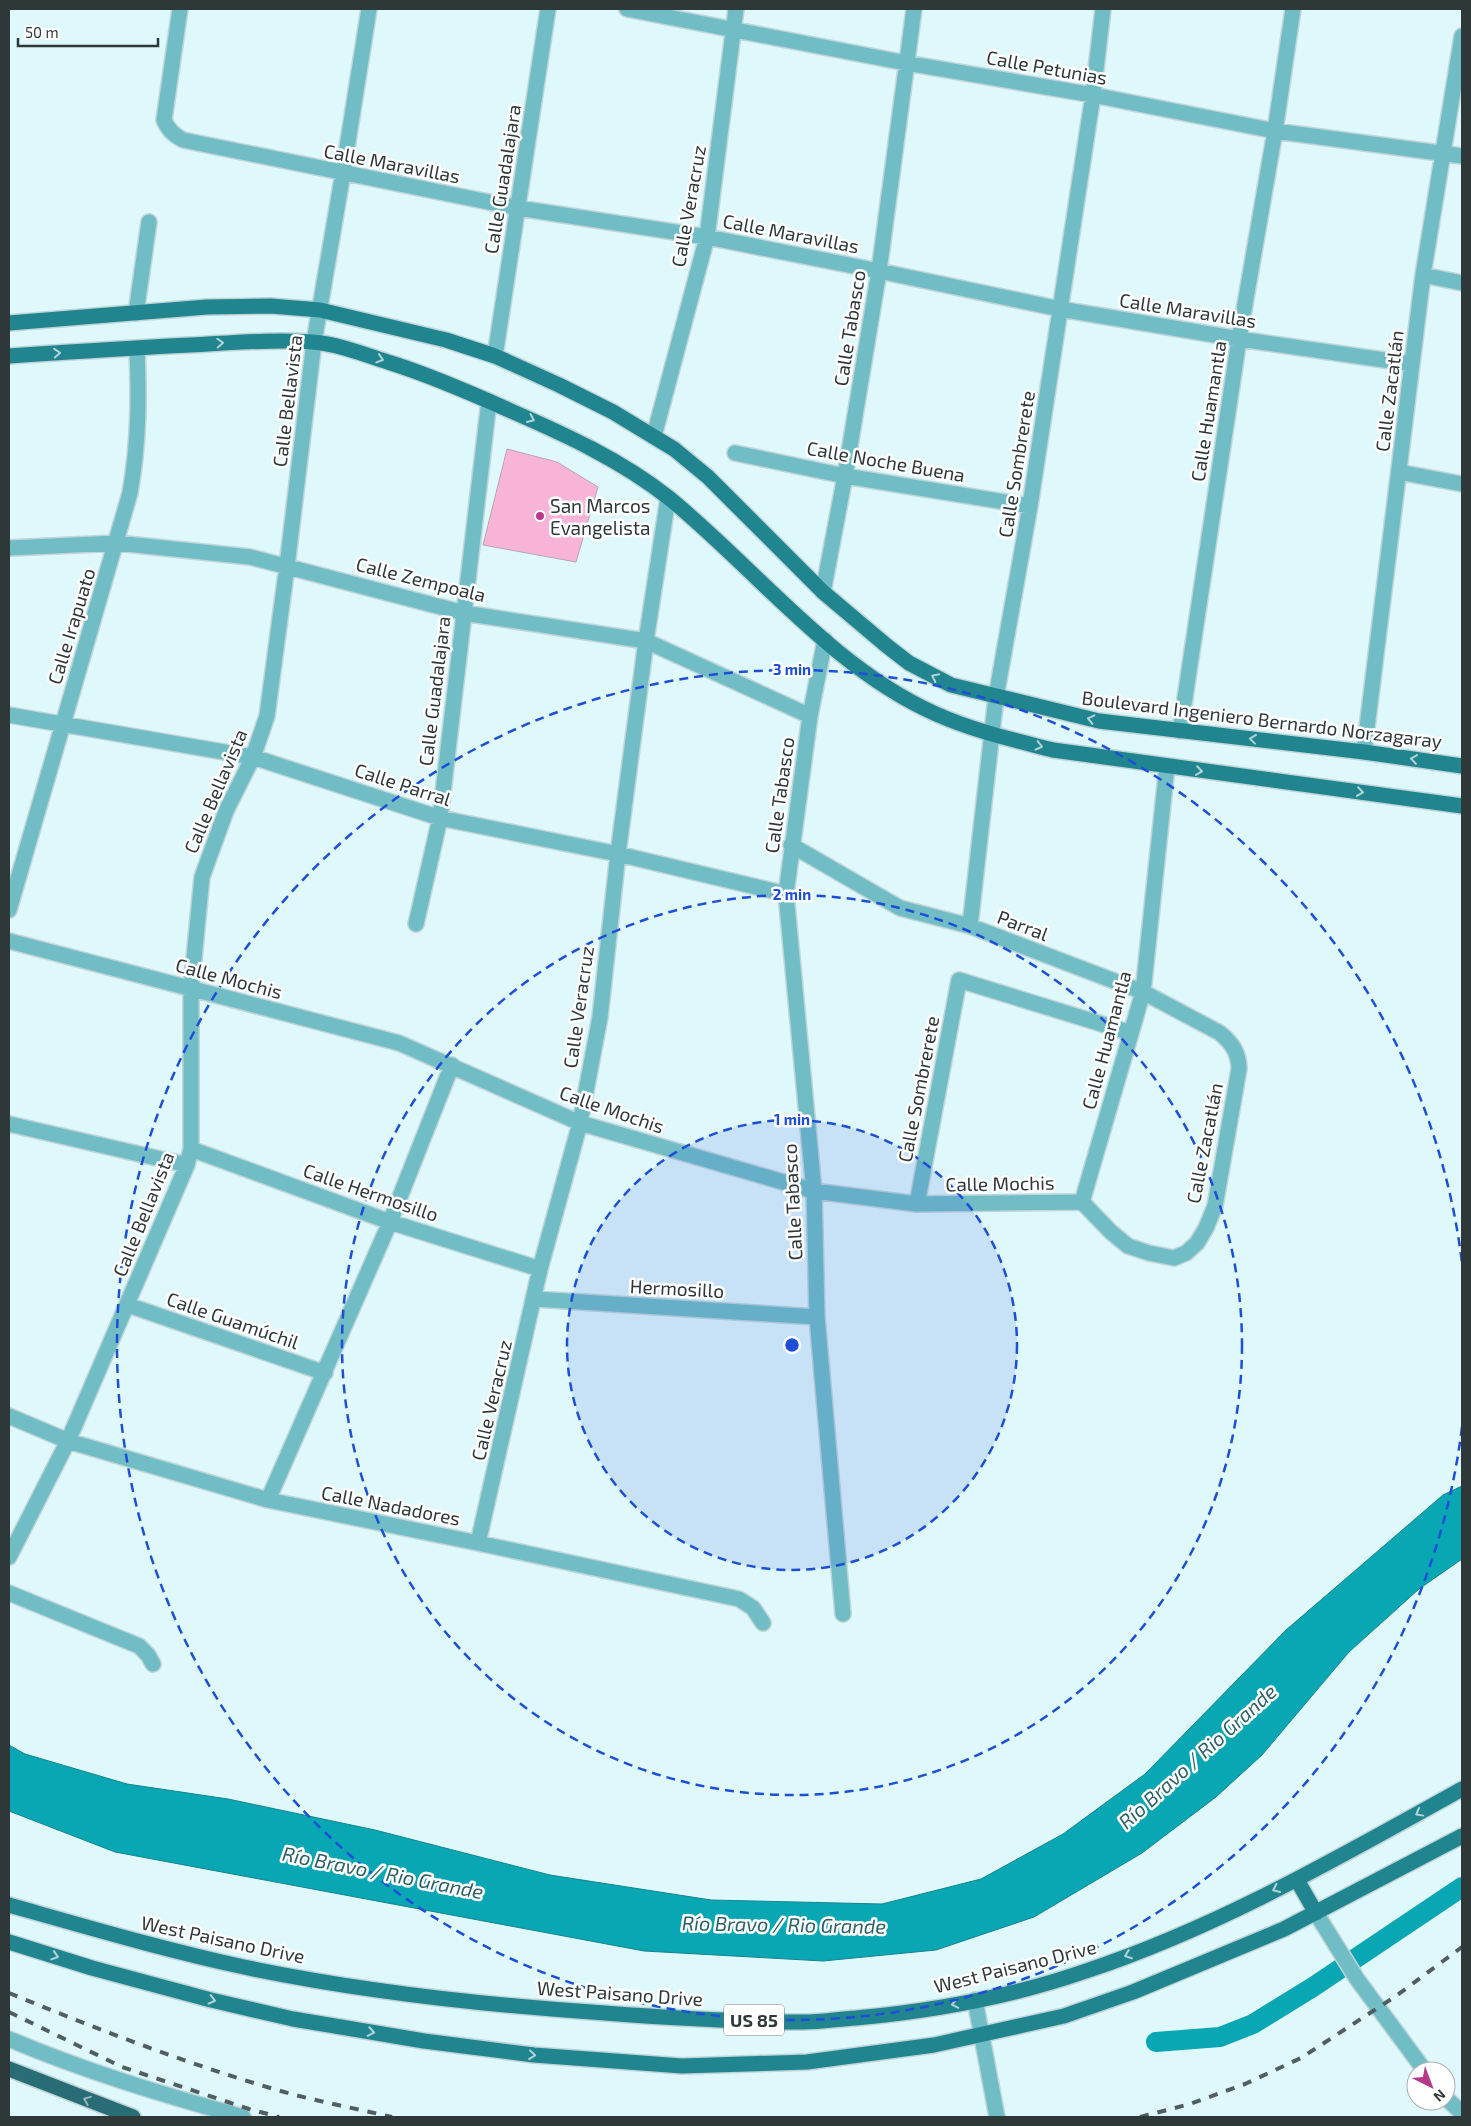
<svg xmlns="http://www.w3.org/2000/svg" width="1471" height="2126" font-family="'Exo 2',sans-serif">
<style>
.water{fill:#09a6b4;stroke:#14858f}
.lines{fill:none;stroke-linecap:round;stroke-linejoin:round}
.canal{stroke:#09a6b4;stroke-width:20}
.building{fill:#f8b4d7;stroke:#b9a5af}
.minor-casing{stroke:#bfd5d8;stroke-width:18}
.major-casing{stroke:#bfd5d8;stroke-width:18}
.highway-casing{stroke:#bfd5d8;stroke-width:18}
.minor{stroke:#70bdc6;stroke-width:15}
.major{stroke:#21858f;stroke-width:15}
.highway{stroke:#286d75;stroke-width:15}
.rail{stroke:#515e5f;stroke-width:4;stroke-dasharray:9 9;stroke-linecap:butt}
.oneway{stroke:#b1d4d8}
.oneway2{stroke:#94b6ba}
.ring{fill:none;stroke:#1d4ed8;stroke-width:2.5;stroke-dasharray:9 6}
.poi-dot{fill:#b83987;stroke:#fff;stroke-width:2}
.labels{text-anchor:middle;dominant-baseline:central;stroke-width:5;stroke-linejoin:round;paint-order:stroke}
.shield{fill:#fff;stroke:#6d7474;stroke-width:1}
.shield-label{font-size:18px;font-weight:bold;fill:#2e3839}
.street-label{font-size:19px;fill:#2e3839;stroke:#fff}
.poi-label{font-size:19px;fill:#2e3839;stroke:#fff;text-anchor:start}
.water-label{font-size:20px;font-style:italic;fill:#2b6066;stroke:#fff}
.centre{fill:#1d4ed8;stroke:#fff;stroke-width:2.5}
.ring-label{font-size:15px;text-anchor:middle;font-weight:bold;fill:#1d4ed8;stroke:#fff;stroke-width:5;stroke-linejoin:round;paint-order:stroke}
</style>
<rect width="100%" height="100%" fill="#dff8fb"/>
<!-- water -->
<path class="water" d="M1462,1486V1559L1419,1589L1349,1652L1262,1755L1216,1797L1142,1853L1034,1917L936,1950L823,1961L644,1951L115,1852L9,1811V1745L25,1754L127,1784L228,1799L375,1830L550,1875L711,1900L882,1904L981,1879L1063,1834L1145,1774L1286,1630L1443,1495Z"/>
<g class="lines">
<!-- canal -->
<path class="canal" d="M1156,2042L1220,2037L1253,2024L1313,1987L1462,1887"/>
</g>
<!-- building -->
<path class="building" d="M507,449L557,462L598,487L576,562L483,545Z"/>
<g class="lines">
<!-- minor casing -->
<g class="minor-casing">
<path id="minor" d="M180,9L164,120C168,130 174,135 183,140L518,208L707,237L879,271L1060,309L1239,339L1412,364
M627,9L906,63L1093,95L1275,131L1462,156
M1423,275L1462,283
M136,313L149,222
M495,356L548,9
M654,436L707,237L736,9
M735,453L845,476L1030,506
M1399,472L1462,484
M9,548L117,543L250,557L464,613L646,641L810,716
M823,592L845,476L879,271L914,9
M825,640L810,716L786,894L814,1191L817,1317L843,1614
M9,715L253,757L440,818L618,854L786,894
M1180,731L1239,339L1275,131L1293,9
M1364,752L1423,275L1462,36
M9,910L130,493C139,441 139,400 137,348
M416,924L440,818L489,401
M970,926L996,697L1030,506L1093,95L1103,9
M9,941L399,1043L580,1123L814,1191L917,1204L1082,1202L1111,1232L1128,1246L1149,1253L1174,1258L1186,1253L1197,1243L1206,1228L1215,1206L1239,1069C1239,1053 1232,1043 1220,1033L1143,992L970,926L900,908L791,845
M9,1124L187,1165
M191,1149L390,1222L540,1269
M1082,1202L1143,992L1167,766
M917,1204L959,980L1131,1033
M535,1299L817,1317
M128,1305L325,1373
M9,1416L68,1441L268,1500L478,1543L739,1599L753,1608L763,1623
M268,1500L390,1222L452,1065
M478,1543L540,1269L580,1123L600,1017L618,854L646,641L668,498
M9,1557L68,1441L187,1165L191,1149V989L202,877L226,811L253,757L267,716L287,566L314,342L343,173L369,9
M9,1593L139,1646L148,1655L153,1664
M1316,1913L1357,1979L1425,2071
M975,2000L997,2117
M9,2039C84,2071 164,2095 243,2117
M1446,2098L1462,2113"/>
</g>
<!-- major casing -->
<g class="major-casing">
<path id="major" d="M9,323L207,307L271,306L320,310L446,340L495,356L559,385L613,412L674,449L708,477L823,592L887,646L909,663L951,685L1099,721L1364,752L1462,766
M9,356C69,352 129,348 190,345C230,343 272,339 312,342C339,344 366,355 391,363C432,376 471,393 511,411C566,435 621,460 669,498C756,569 832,668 936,714C974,731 1014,740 1053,750L1462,806
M1297,1880L1316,1913
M9,1905C87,1927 165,1950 244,1967C363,1992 484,2005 605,2013C671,2018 737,2022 803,2022C821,2022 838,2019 856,2018C932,2011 1014,1996 1086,1971C1219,1927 1341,1856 1462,1789
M9,1942L92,1968L211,2000L293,2019L424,2041L534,2055L682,2066L807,2062L934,2045L1064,2016L1133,1992L1284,1929L1462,1836"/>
</g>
<!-- highway casing -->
<g class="highway-casing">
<path id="highway" d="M9,2069L133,2117"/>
</g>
<!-- minor -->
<use href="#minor" class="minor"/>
<!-- major -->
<use href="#major" class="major"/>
<!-- highway -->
<use href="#highway" class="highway"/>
<!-- rail -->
<path class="rail" d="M9,1993C97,2029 185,2063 277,2090C315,2101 354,2108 392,2117
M9,2012L122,2067L249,2109L279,2117
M1140,2117L1190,2104L1245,2084L1301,2058L1396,1996L1462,1947"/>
</g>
<!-- one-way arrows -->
<defs><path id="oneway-chevron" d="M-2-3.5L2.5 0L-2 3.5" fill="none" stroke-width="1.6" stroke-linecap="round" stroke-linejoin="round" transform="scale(1.25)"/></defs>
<g class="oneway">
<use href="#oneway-chevron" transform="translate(220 343) rotate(-3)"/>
<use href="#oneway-chevron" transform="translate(57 353) rotate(-4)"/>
<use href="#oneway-chevron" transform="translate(380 359) rotate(18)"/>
<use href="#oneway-chevron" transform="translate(531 419) rotate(24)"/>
<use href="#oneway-chevron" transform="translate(935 677) rotate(-154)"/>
<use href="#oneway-chevron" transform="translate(1091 719) rotate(-167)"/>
<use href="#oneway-chevron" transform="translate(1253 739) rotate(-173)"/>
<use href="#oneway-chevron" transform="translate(1039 746) rotate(14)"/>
<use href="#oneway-chevron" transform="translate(1414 759) rotate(-172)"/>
<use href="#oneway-chevron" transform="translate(1199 771) rotate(8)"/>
<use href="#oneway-chevron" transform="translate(1360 792) rotate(8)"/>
<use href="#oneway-chevron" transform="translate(1419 1813) rotate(151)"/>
<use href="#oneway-chevron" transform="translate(1276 1889) rotate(155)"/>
<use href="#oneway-chevron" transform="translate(1128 1955) rotate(159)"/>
<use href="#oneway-chevron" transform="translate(55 1956) rotate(18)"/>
<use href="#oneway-chevron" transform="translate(212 2000) rotate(14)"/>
<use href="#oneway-chevron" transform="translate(955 2004) rotate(169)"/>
<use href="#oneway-chevron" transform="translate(371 2032) rotate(10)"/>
<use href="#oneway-chevron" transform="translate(532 2055) rotate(6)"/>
</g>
<use class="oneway2" href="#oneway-chevron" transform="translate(87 2100) rotate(-158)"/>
<!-- distance rings -->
<circle cx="792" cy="1345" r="225" fill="#1d4ed8" fill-opacity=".12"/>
<g class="ring">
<circle cx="792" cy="1345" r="225"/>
<circle cx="792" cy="1345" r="450"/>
<path d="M1462 1427A675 675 0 1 1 1462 1263"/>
</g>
<!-- markers -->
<circle class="poi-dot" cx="540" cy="516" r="5"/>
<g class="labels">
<!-- shield labels -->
<rect class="shield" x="724" y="2004.5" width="60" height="31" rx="4"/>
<g class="shield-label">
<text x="754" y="2020">US 85</text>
</g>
<!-- street labels -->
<g class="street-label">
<text transform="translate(1047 67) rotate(10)">Calle Petunias</text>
<text transform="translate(392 163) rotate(11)">Calle Maravillas</text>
<text transform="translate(502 179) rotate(-81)">Calle Guadalajara</text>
<text transform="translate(688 206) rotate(-80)">Calle Veracruz</text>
<text transform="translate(791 233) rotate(11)">Calle Maravillas</text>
<text transform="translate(1188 310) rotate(9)">Calle Maravillas</text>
<text transform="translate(849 328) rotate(-81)">Calle Tabasco</text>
<text transform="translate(1389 391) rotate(-83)">Calle Zacatlán</text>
<text transform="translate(287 401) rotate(-83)">Calle Bellavista</text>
<text transform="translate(1208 411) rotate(-81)">Calle Huamantla</text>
<text transform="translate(886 461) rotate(10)">Calle Noche Buena</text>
<text transform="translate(1016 464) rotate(-81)">Calle Sombrerete</text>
<text transform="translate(421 579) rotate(14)">Calle Zempoala</text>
<text transform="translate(71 626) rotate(-73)">Calle Irapuato</text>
<text transform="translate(434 691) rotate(-83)">Calle Guadalajara</text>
<text transform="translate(1262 719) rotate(7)">Boulevard Ingeniero Bernardo Norzagaray</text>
<text transform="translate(403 784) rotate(18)">Calle Parral</text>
<text transform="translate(215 791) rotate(-67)">Calle Bellavista</text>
<text transform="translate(779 795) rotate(-82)">Calle Tabasco</text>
<text transform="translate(1023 925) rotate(21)">Parral</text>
<text transform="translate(229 978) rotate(15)">Calle Mochis</text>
<text transform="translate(578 1007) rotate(-82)">Calle Veracruz</text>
<text transform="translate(1106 1040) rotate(-75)">Calle Huamantla</text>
<text transform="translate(918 1089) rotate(-79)">Calle Sombrerete</text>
<text transform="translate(612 1109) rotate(19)">Calle Mochis</text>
<text transform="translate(1204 1143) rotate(-79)">Calle Zacatlán</text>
<text transform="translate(1000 1183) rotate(-1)">Calle Mochis</text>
<text transform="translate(371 1192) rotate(19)">Calle Hermosillo</text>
<text transform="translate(792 1202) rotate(-93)">Calle Tabasco</text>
<text transform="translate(143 1214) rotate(-68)">Calle Bellavista</text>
<text transform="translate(677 1288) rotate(3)">Hermosillo</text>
<text transform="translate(233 1320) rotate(19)">Calle Guamúchil</text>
<text transform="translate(491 1400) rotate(-77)">Calle Veracruz</text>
<text transform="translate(391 1505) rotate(11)">Calle Nadadores</text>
<text transform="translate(223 1939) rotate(12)">West Paisano Drive</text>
<text transform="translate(1015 1966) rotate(-14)">West Paisano Drive</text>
<text transform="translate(620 1993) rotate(4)">West Paisano Drive</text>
</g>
<!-- poi labels -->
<g class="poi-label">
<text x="550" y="505">San Marcos<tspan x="550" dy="22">Evangelista</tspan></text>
</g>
<!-- water labels -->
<g class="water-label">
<text transform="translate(1197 1756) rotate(-42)">Río Bravo / Rio Grande</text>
<text transform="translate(383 1872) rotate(11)">Río Bravo / Rio Grande</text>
<text transform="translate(784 1924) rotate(1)">Río Bravo / Rio Grande</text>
</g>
</g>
<circle cx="792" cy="1345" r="8" class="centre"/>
<g class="ring-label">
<text x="792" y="675">3 min</text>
<text x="792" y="900">2 min</text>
<text x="792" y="1125">1 min</text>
</g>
<!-- border -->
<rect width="1471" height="2126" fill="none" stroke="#2e3839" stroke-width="20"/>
<!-- north arrow -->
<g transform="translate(1431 2086) rotate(138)"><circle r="24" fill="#ffffff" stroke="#abafb0"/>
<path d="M0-4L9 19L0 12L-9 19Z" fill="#b83987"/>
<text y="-8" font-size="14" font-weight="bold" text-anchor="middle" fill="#2e3839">N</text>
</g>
<!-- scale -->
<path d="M18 38v8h140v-8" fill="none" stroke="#2e3839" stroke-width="2.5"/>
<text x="25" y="38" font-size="15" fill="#2e3839" stroke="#ffffff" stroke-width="4" paint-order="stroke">50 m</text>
</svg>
